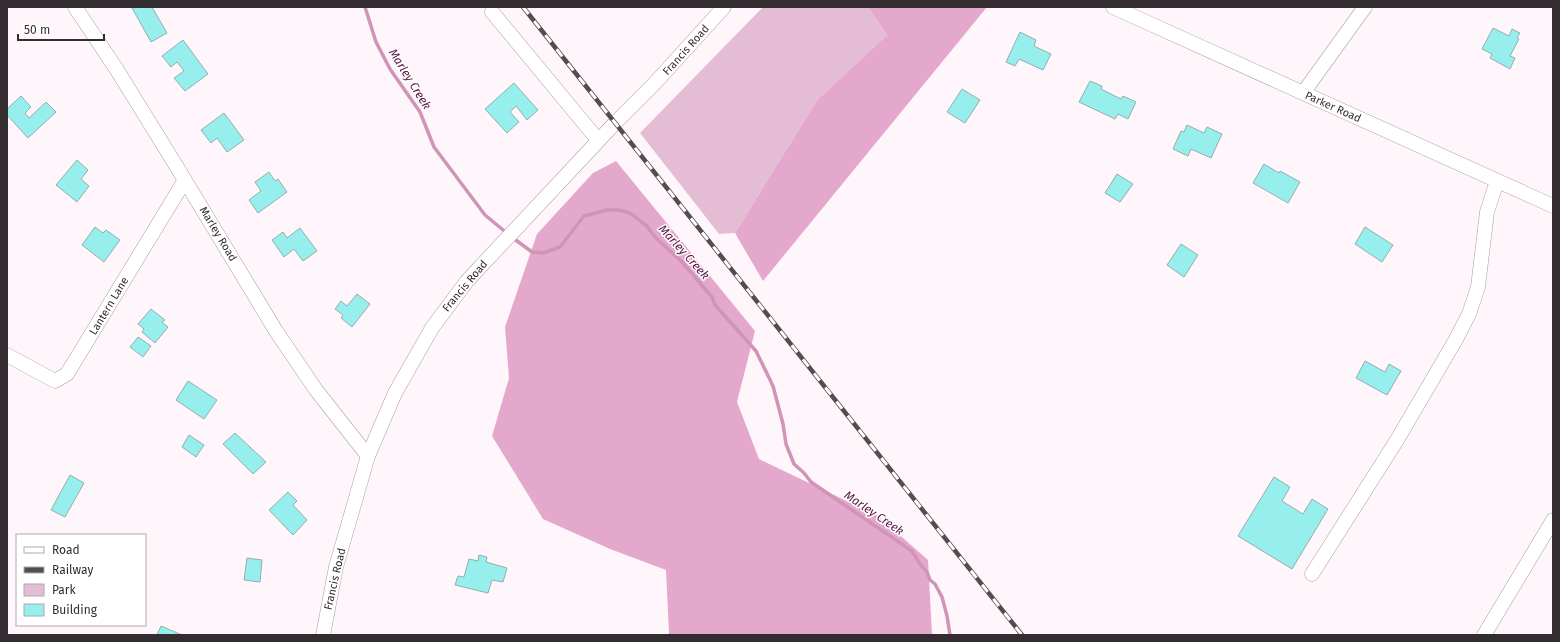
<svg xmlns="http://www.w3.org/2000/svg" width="1560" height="642" font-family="'Fira Sans',sans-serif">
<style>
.green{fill:#e4bcd3}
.forest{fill:#e5a8cd}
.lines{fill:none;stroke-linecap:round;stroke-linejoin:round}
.stream{stroke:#cf94b8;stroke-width:3.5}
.building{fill:#97efed;stroke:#96adac}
.minor-casing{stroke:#ae9ca6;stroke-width:15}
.minor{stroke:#fff;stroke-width:14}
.rail-casing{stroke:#534c50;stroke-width:4.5}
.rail{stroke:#fff;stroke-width:3;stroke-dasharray:9;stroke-linecap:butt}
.labels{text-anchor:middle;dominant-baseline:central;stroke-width:3;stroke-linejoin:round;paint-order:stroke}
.street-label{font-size:11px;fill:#332c30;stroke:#fff}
.water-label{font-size:12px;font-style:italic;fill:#591445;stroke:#fff}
</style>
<rect width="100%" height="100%" fill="#fef6fa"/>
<!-- green -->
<path class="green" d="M763,7H868L887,35L817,100L735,233L719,234L640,133Z"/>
<!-- forest -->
<path class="forest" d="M868,7H987L763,281L735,233L817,100L887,35Z
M616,161L755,331L737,402L759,459L878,516L928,560L932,635H667L669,633L666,570L610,549L543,519L492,436L509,378L505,327L537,234L593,173Z"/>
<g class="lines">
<!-- stream -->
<path class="stream" d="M365,7L376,42L390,69L420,112L434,147L485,215L508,234
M513,238L532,252L543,253L560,247L584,216L607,210H619L630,213L647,226L655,237L682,262L712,297L715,305L756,351L773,386L783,424L786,444L794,464L804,473L811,482L912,551L920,564L927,572L930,580L935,584L942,597L947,616L950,635"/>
</g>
<!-- building -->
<path class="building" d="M134,7H152L167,33L151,42L132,8Z
M1493,28L1509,36L1512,29L1520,33L1517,38L1519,39L1510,56L1515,58L1510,69L1490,58L1492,54L1482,49Z
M1020,32L1036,40L1034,46L1051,54L1043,70L1019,59L1015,66L1006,62Z
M183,40L208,74L185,91L174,78L184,71L177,62L171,67L162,56Z
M1090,81L1102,86L1101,89L1121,99L1123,96L1136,102L1128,119L1118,114L1115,119L1079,102Z
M514,83L538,110L527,120L516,106L510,112L519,122L507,133L485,109Z
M962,89L980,100L965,123L947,112Z
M21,96L31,107L25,113L29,118L46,102L56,112L28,138L7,115V109Z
M224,113L244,140L227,152L217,138L211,143L201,130Z
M1187,125L1204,133L1207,127L1222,134L1211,158L1191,149L1188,156L1173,149L1181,131L1184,132Z
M77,160L88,170L81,179L89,186L77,202L56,185Z
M1264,164L1279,173L1280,171L1300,182L1288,203L1253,183Z
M269,172L275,181L278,179L287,192L258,213L249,200L261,191L255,182Z
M1117,174L1133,184L1120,202L1105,193Z
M95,227L103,233L106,230L120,240L104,262L82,245Z
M1365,227L1393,245L1382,262L1355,244Z
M300,228L317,251L303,261L294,249L284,257L272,240L283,232L287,238Z
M1181,244L1198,255L1184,277L1167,265Z
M357,294L370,304L352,327L341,318L343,315L335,309L341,301L347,306Z
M151,309L165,320L162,322L168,327L155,343L142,332L144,329L138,324Z
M138,337L151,346L143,357L130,347Z
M1365,361L1385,372L1389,364L1401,371L1387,395L1356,378Z
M188,381L217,400L204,419L176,400Z
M235,433L266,462L253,474L223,444Z
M189,435L204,445L196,457L182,447Z
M70,475L84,483L65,517L51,510Z
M1274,477L1290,487L1282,501L1303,514L1312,499L1328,509L1292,569L1238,536Z
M288,492L297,501L293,505L307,520L293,535L269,510Z
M479,555L487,557L486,562L507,568L503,582L492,580L488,593L455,585L458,576L464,577L469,559L478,561Z
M247,558L262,560L260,582L244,580Z
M161,626L182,635H157Z"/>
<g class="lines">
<!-- minor casing -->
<g class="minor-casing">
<path id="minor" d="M75,7L117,70L172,159L276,331L316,390L368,456
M1113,7L1553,206
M492,12L598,140
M1303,93L1365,7
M7,355L55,381L67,374L185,180
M1312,574L1397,440L1455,341L1469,314L1478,287L1487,212L1497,181
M323,635L336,567L368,456L395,393L432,328L467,281L615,123L655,83L724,7
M1484,635L1553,520"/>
</g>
<!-- minor -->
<use href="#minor" class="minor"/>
<!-- rail casing -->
<g class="rail-casing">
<path id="rail" d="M523,7L1022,635"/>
</g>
<!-- rail -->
<use href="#rail" class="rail"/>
</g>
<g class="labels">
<!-- street labels -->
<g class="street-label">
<text transform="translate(686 50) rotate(-48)">Francis Road</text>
<text transform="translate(1333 107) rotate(24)">Parker Road</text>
<text transform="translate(218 234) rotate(59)">Marley Road</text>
<text transform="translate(465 286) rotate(-50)">Francis Road</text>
<text transform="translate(109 306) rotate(-59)">Lantern Lane</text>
<text transform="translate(335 579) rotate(-77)">Francis Road</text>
</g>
<!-- water labels -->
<g class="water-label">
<text transform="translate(410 79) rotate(58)">Marley Creek</text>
<text transform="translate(684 252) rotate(48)">Marley Creek</text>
<text transform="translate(874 513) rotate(34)">Marley Creek</text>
</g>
</g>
<!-- border -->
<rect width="1560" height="642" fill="none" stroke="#332c30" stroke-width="16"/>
<!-- legend -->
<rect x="16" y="534" width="130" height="92" fill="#ffffff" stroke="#adabac"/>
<rect x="24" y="547" width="20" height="6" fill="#ffffff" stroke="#adabac"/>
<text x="52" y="554" font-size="12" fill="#332c30">Road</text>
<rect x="24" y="567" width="20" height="6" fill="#534c50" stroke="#adabac"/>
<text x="52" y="574" font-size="12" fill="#332c30">Railway</text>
<rect x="24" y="584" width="20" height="12" fill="#e4bcd3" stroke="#adabac"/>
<text x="52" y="594" font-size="12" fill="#332c30">Park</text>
<rect x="24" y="604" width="20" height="12" fill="#97efed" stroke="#adabac"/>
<text x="52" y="614" font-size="12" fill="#332c30">Building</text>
<!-- scale -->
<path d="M18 34v6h86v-6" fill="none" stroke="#332c30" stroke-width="2"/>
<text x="24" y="34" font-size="12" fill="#332c30" stroke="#ffffff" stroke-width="3" paint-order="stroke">50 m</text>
</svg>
